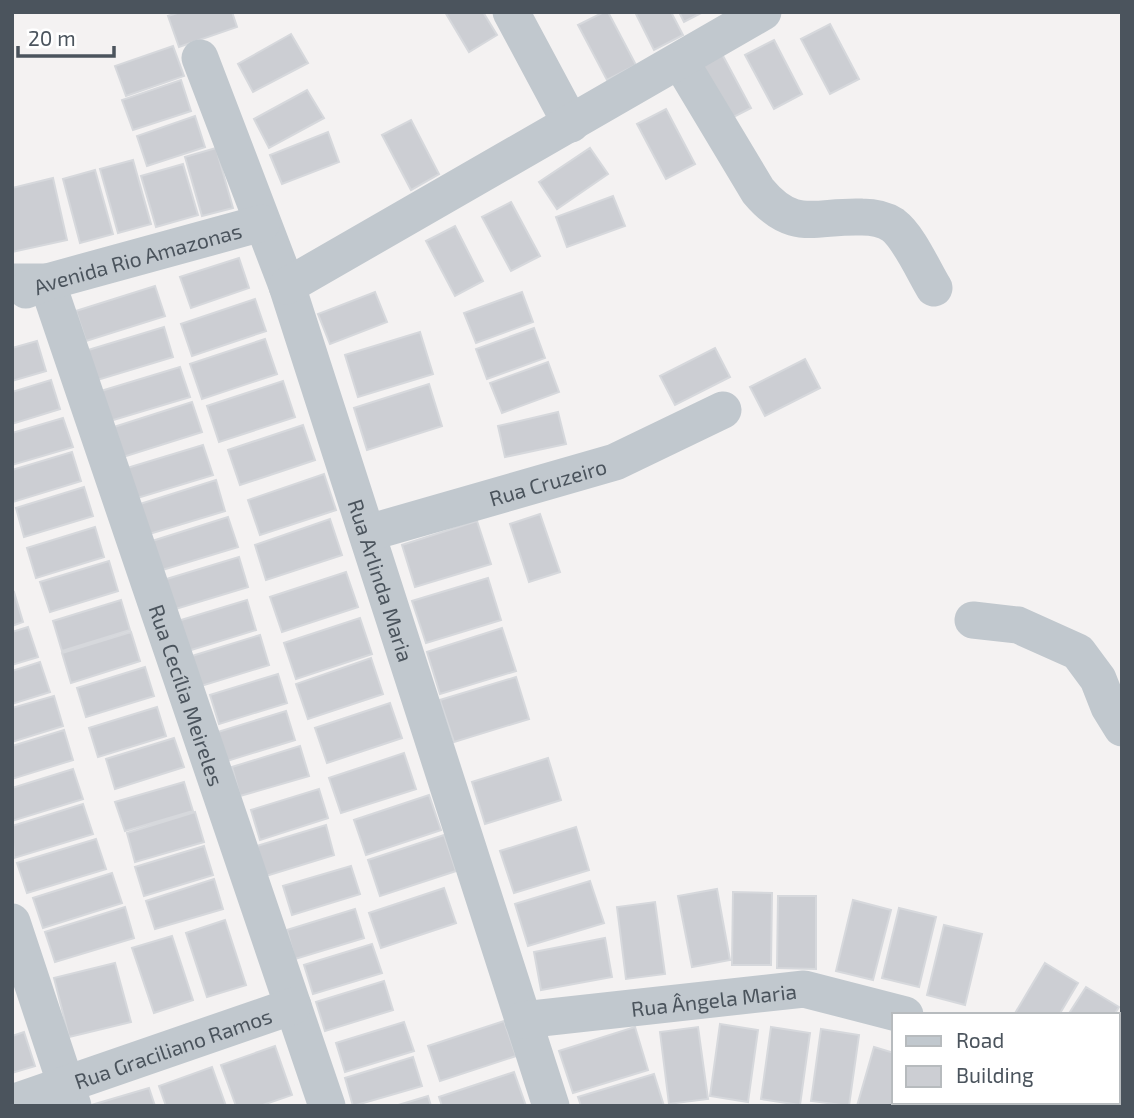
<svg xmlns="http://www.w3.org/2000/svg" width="1134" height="1118" font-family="'Exo 2',sans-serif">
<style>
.building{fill:#ccced3;stroke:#d6d8dc;stroke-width:2}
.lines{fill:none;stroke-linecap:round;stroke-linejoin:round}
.minor{stroke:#c1c8ce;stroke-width:37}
.labels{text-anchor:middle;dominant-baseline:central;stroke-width:5;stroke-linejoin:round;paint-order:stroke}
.street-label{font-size:21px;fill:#4b545d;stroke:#fff}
</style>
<rect width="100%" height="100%" fill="#f4f2f2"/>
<!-- building -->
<path class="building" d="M180,12H232L237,27L179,47L168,16Z
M445,12H483L497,35L469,52Z
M604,12H608L636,65L607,80L578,25Z
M635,12H671L683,35L654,50Z
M679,12H703L684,22Z
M830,24L859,79L830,94L801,39Z
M291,34L308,63L253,92L238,64Z
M774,40L802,94L774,109L745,55Z
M173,46L184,76L126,96L115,66Z
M722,54L751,108L722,123L693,69Z
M181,80L191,111L133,130L122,100Z
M307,90L324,118L269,148L254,119Z
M666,109L695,164L666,179L637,124Z
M195,116L205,147L147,166L137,136Z
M411,120L439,174L411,190L382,135Z
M328,132L339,162L282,184L270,155Z
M216,148L233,208L202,216L185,157Z
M590,148L608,174L557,209L539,182Z
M133,160L151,224L118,233L100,169Z
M183,164L198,215L156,227L141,176Z
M95,170L113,234L80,243L63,179Z
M53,178L67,240L12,252V188Z
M613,196L625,226L567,247L556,217Z
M511,202L540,256L511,271L482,217Z
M455,226L483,281L455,296L426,241Z
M239,258L249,288L191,308L180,277Z
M155,286L165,316L86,341L76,311Z
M375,292L387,322L330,344L318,314Z
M522,292L533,322L476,343L464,313Z
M255,299L266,331L192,356L181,324Z
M164,327L173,357L94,381L85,351Z
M534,328L545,358L487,379L476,349Z
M420,332L433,374L358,397L345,355Z
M265,339L277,374L202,399L190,364Z
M37,341L46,371L12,381V348Z
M715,348L730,377L675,405L660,376Z
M805,359L820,388L765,416L750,387Z
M548,362L559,392L502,413L490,383Z
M180,367L190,397L110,421L101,391Z
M51,380L60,409L12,424V392Z
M283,381L295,417L219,442L207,406Z
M429,384L442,426L367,450L354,408Z
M192,402L202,432L123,457L114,427Z
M558,412L566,444L505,457L498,426Z
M63,418L73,447L12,465V433Z
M303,425L315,460L240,485L228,450Z
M203,445L213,475L134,499L124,469Z
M72,452L81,481L13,502L12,470Z
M324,474L336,510L260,535L248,500Z
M216,480L225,511L146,535L137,505Z
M84,487L93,516L24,537L16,508Z
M540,514L560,572L529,582L510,524Z
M228,517L238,547L159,571L149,542Z
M330,519L342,555L266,580L255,545Z
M477,521L491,564L415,587L402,545Z
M95,527L104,557L36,578L27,548Z
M239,557L248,587L169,611L160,581Z
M109,561L118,591L50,612L40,582Z
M346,572L358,607L282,632L270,597Z
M488,578L501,620L426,643L412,601Z
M14,592L23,622L12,626V593Z
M121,600L130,630L62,651L53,621Z
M247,600L256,630L188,651L178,621Z
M360,618L372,654L296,679L284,643Z
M28,627L38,657L12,665V632Z
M502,628L516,671L440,694L427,652Z
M131,632L140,661L71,683L62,653Z
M260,635L269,665L201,686L192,656Z
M371,658L383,694L308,719L296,684Z
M40,662L50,692L12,704V671Z
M145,667L154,696L86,717L77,688Z
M278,674L287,703L219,724L210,695Z
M516,677L529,719L454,742L440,700Z
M54,696L63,726L12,742V708Z
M390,703L402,738L327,763L315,728Z
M157,707L166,736L98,757L89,728Z
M286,711L295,740L227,761L218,732Z
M64,730L73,760L12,779V746Z
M174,738L184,767L115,789L106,759Z
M300,746L309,776L240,796L232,767Z
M404,753L416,789L341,813L329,778Z
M548,758L561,800L485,824L472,782Z
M73,769L83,799L12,821V788Z
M184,782L193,811L125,831L115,802Z
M319,789L328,818L260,840L251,810Z
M429,795L441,830L366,855L354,820Z
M83,804L93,834L14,858L12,826Z
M195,812L204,842L135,862L127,833Z
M326,825L334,855L266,876L257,846Z
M576,827L589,870L514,893L500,851Z
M444,835L456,871L380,896L368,860Z
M96,839L106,869L27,893L17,863Z
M204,846L213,875L144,896L135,867Z
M351,866L360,894L292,915L283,886Z
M112,873L122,903L43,928L33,898Z
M214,879L223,909L155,929L146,901Z
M590,881L604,923L528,946L515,904Z
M444,888L456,923L381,948L369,913Z
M717,889L730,960L692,967L678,896Z
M733,892L772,893L771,965H732Z
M778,896H816V969L777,968Z
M853,900L891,910L873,980L836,971Z
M655,902L665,974L626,979L617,907Z
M125,907L134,938L55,962L45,932Z
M899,908L936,917L919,987L882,978Z
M355,909L364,938L295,959L287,930Z
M225,920L246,985L207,997L186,933Z
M944,925L982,934L965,1005L927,995Z
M172,936L193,1000L154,1013L132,948Z
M605,938L612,977L541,990L534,952Z
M372,944L382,973L313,994L304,965Z
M115,963L131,1022L69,1037L54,978Z
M1045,963L1078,983L1059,1015H1014Z
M384,981L393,1010L325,1031L316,1002Z
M1086,987L1119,1007L1114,1015H1068Z
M1122,1012V1087L1118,1093V1017Z
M504,1021L516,1056L440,1081L428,1046Z
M404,1022L414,1051L345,1072L336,1043Z
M720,1024L758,1030L748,1102L710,1096Z
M635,1027L648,1070L573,1093L559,1051Z
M698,1027L708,1099L669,1104L660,1032Z
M771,1027L810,1033L800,1105L761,1099Z
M821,1029L859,1035L849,1106L811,1101Z
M24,1032L35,1066L12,1073V1036Z
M275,1046L292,1095L260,1106H236L221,1065Z
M874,1047L894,1053V1102H899L898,1106H857Z
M413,1057L422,1086L353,1106L345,1078Z
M212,1067L226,1106H166L159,1086Z
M514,1072L526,1106H442L439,1097Z
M654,1074L664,1106H581L578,1097Z
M149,1088L155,1106H88Z
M428,1096L431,1106H395Z
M911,1102H947L946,1106H910Z
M957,1102H1002L1000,1106H955Z"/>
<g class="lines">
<!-- minor -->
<g class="minor">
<path d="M511,12L571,124"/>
<path id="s1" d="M200,58L287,286L551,1106"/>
<path d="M680,61L758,191C794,234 815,215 862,217C872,217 884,219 893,225C909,237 923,270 934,288"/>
<path id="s2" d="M12,282H47L327,1106"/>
<path d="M287,286L763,12"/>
<path id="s3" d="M26,290L47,282L262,223"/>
<path id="s4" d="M368,533L615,462L723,410"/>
<path d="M973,620L1018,625L1078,652L1098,679L1109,707L1122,728"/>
<path d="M12,922L73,1106"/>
<path id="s5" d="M523,1020L804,989L905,1015"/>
<path d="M1074,1102L1078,1106"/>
<path id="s6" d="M12,1103L293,1006"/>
</g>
</g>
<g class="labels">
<!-- street labels -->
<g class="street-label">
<text stroke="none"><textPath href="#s3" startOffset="116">Avenida Rio Amazonas</textPath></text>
<text stroke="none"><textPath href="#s4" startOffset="187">Rua Cruzeiro</textPath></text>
<text stroke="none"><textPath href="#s1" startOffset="553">Rua Arlinda Maria</textPath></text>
<text stroke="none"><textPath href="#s2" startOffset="471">Rua Cecília Meireles</textPath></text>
<text stroke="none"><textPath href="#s5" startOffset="192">Rua Ângela Maria</textPath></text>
<text stroke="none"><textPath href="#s6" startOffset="170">Rua Graciliano Ramos</textPath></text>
</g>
</g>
<!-- border -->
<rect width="1134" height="1118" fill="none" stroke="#4b545d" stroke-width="28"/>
<!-- legend -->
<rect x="892" y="1013" width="228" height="91" fill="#ffffff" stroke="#b7bbbe" stroke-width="2"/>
<rect x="906" y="1036" width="35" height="10" fill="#c1c8ce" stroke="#b7bbbe" stroke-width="2"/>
<text x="956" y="1048" font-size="21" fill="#4b545d">Road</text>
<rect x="906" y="1066" width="35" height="21" fill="#ccced3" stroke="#b7bbbe" stroke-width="2"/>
<text x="956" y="1083" font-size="21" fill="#4b545d">Building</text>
<!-- scale -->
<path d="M18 46v10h96v-10" fill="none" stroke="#4b545d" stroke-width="3.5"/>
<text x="28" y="46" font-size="21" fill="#4b545d" stroke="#ffffff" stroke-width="5" paint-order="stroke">20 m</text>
</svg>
